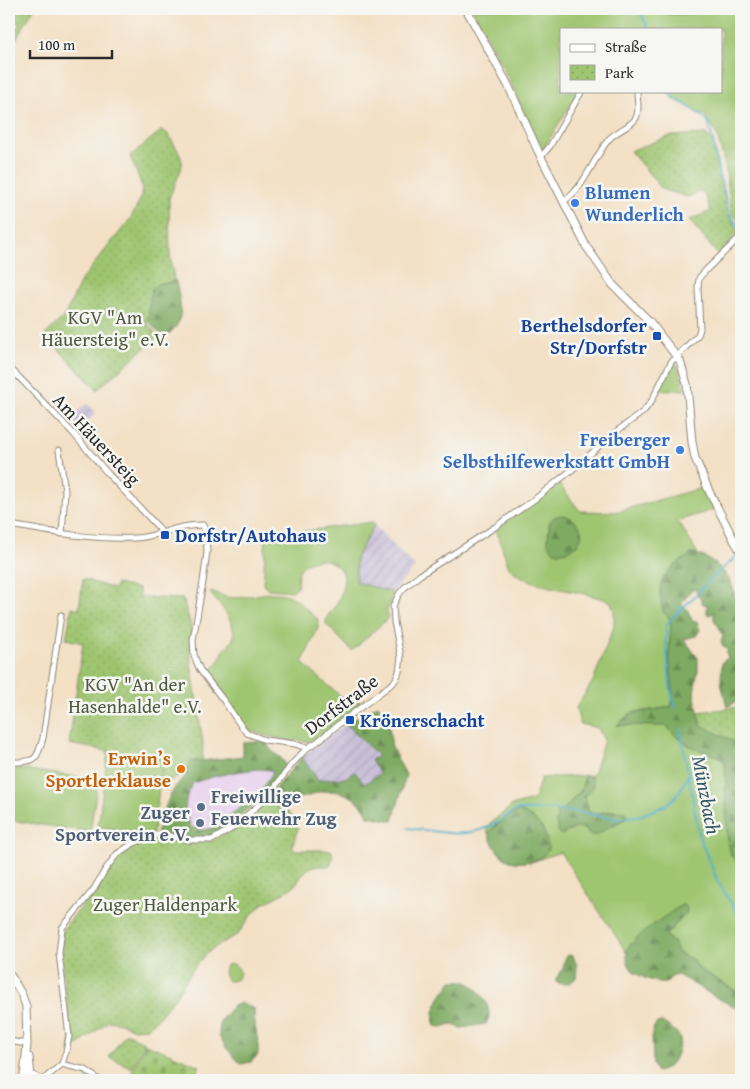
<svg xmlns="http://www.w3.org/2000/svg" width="750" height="1089" font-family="'Gentium Book Plus',serif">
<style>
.built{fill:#e8d2ee}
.industrial{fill:url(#industrial-furrows)}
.grass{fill:#9ec570;stroke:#64784e;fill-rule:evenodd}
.forest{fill:url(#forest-firs);stroke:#546a46;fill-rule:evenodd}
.wetland{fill:url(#wetland-marsh);stroke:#64784e}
.cemetery{fill:url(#cemetery-stones);stroke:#64784e}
.park{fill:url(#park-dots);stroke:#64784e}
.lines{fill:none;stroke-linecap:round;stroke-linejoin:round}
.stream{stroke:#4bacca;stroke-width:2}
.street-casing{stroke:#8f8678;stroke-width:7}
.secondary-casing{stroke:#8f8678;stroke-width:9}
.street{stroke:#fff;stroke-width:5}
.secondary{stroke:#fff;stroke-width:7}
.shop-dot{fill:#3f7fe0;stroke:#f6f6f2;stroke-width:2}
.transit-dot{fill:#1a4fb4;stroke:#f6f6f2;stroke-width:2}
.food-dot{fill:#e8710a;stroke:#f6f6f2;stroke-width:2}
.service-dot{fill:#5c6f8a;stroke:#f6f6f2;stroke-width:2}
.labels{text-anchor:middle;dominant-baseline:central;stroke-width:5;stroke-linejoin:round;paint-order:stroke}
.shop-label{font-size:19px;font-weight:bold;fill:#366cbe;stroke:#f6f6f2;text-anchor:start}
.park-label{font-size:19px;fill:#4e5940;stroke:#f6f6f2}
.transit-label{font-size:19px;font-weight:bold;fill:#164399;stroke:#f6f6f2;text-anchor:start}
.street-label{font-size:19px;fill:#2b2b2b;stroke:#f6f6f2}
.food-label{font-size:19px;font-weight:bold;fill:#c56008;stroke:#f6f6f2;text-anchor:end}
.service-label{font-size:19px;font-weight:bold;fill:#4e5e75;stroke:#f6f6f2;text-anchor:start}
.water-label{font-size:20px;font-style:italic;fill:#365863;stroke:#f6f6f2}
</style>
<defs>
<pattern id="industrial-furrows" width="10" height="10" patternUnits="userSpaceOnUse" patternTransform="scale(1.25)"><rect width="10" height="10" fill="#c9bfd7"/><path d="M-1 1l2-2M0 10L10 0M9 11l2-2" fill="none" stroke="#ada4b9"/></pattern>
<pattern id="forest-firs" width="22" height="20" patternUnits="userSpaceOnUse" patternTransform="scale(1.25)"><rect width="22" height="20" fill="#7eaa62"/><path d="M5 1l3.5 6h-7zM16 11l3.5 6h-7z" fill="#678b51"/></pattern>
<pattern id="wetland-marsh" width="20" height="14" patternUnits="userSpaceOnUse" patternTransform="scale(1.25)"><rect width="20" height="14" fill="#9ec570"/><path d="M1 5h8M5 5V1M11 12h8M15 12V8" fill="none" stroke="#88a961"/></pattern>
<pattern id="cemetery-stones" width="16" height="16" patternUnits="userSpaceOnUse" patternTransform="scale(1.25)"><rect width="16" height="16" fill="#9ec570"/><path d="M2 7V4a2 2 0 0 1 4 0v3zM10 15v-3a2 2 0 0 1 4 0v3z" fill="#88a961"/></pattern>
<pattern id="park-dots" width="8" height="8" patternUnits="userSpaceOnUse" patternTransform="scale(1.25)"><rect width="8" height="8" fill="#9ec570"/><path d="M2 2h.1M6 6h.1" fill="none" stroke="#88a961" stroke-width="1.8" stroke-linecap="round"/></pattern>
</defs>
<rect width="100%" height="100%" fill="#f6f6f2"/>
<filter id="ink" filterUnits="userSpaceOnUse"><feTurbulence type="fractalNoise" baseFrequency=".02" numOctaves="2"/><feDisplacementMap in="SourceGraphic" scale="10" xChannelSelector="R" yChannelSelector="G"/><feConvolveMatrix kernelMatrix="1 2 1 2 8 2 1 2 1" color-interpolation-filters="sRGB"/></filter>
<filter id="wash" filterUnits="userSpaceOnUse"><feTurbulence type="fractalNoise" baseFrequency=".0096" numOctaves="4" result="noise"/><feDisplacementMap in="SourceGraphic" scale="20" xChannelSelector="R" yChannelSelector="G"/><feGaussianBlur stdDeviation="1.12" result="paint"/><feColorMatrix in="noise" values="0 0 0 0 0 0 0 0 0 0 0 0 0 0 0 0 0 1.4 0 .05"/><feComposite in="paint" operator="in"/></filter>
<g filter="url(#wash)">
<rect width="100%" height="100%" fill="#f3e0c5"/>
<!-- built -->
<path class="built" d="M258,769L270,770L274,771L257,796L210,829L200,830L191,827L188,820L185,803L187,794L193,783L218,775L232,772Z"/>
<!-- industrial -->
<path class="industrial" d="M87,403L96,413L80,428L71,418Z
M374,525L415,567L400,583L393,593L356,582V558Z
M346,724L378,757L372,760L380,774L364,784L345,778L318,780L302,757Z"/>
<!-- grass -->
<path class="grass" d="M9,9H34L13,44L9,70V82V38L20,23L11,21L9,25Z
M472,9H649L663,13L688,14L708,9H741V222H739L732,213L725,165L717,135L705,115L673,99L667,91H721V29H561V91H579L542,151L507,76Z
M674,363L678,366L685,390H659L672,364Z
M559,484L580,511L615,512L705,487L715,509L678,521L698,554H692L669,617L671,625L669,655L673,693L672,706L660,709L631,713L618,725L667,726C675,737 684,743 696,749C706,753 719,753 725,763L727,835L731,855L741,866V994L699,969L693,960L679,953L673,942L665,935L685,915L687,911L686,907L682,905L628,948L627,954L623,947L560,852L529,863L545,854L549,847L543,829L534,820L523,812L510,814L496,825L488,833L487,829L490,823L506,811L511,806L532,800L535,797L541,778L593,775L604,740L598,728L580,724L576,708L593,681L614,626V611L611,602L607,600L581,593L554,588L536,583L518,575L509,568L496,529ZM549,522L581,536L579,542L577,545L548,540ZM583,785L590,792L583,796L586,800L588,811L593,814L611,811L625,812L626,819L592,835L582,828L577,827L568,832L556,819C559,808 563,811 569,805C571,803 572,800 574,798C578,793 581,792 583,785Z
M372,522L374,525L356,558V582L393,593L387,610L388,618L352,651L326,624C326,614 333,610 337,603C342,594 344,584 344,575C341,571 338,566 333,563C322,556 302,560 298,574C297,577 298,583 298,586L293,591L268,589L263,584L266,534H278L281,528L290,533Z
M214,592C238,607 262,587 287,595C300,598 306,612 318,619V628L302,663L343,698L362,702L320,735L312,740L308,742L296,740L295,742L266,736L249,730L240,720L209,671C219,664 218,662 223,652C226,647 231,644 233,639C237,621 220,606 210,593Z
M108,751L163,759L153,834L98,827Z
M14,768L98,780L90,832L9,820V802Z
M233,964C244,969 241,982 228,981C223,975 224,971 226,965Z"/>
<!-- forest -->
<path class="forest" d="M174,280L176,281C180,303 188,325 163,337L147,320C150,312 149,297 152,289C153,288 157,284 158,283H167Z
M563,515C575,518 588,530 578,543C572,552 554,557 549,545C547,541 548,537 549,533C550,521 549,517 563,515Z
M692,553C710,557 725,568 732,586C734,589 734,593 735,597L739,601L741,605V699L727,707L721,682L722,662L728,658L726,652L728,651L727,649L722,645L721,641L723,637L718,625L714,620V612L710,615L707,614V605L703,604L695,589H692L681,604L687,609L693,622L697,621L700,630L696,636L684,639L698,658V670L694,692L701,725L741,745V761H737L738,798L741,816V866L731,855L727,835L725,763C719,753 706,753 696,749C684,743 675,737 667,726L617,725L631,713L660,709L672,706L673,693L669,655L671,622L669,617L663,612C662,606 660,599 660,592C659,573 679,563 692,553Z
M378,705L389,726L392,748L406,775L393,821L368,816C361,797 339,788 320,792C316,792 312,795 309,796C299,799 291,798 281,795L276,787L302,757L318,780L345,778L355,772L364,784L380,774L371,760L378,756L346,724Z
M265,741L271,750L283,760L286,766L266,796L236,818L220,833L209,836L189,838L156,833C164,813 168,790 186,776L185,773L190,761H202L243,756V743ZM258,769L270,770L273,772L257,796L210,829L200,830L191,827C183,810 184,799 193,783C216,775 233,772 258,769Z
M585,776H591L594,786L590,792L583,796L586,800L588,811L593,814C604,813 614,810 625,812L628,817L626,819L613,824L597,835H592L582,828L577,827L561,835L559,832L556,823L557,814L558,812L569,805L574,797L581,791L584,777Z
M516,812C525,811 536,820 542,828C545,833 547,841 549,847C548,849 547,852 545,854C536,863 513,866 503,857C496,851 491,841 488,833C497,825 505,817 516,812Z
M682,905L686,907L687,911L685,915L665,936L673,942L679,953L693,960L699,969L741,994V1010L719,999L678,975L673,976L665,983C654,982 641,978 633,971C628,966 625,956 628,949C632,938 671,912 682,905Z
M568,955L573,956L577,966L576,978C570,984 565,985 557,983L555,980L563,969L565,959Z
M452,981C456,981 461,980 464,981C477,985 490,1003 489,1016C489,1018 487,1022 486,1024L461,1028L451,1024L442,1027L435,1026C429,1009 443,994 452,981Z
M241,1003L254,1009L255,1025L258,1042V1055L251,1062L241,1064L227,1049L219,1036L220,1021L233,1006Z
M662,1022C668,1026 677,1031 680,1038C681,1042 679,1046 678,1050C674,1062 671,1068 657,1072L653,1065L652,1034L654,1027L657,1023Z"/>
<!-- wetland -->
<path class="wetland" d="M649,9H708C690,16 667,16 649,9Z"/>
<!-- cemetery -->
<path class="cemetery" d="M146,1044L200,1066L194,1080H128Z"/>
<!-- park -->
<path class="park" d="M162,130L168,134L180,154L182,162L181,170L169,198L170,255L174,280L167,283H158L152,289L149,305V315L146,322L158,336L97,390L45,335L65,315L82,279L131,218L141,198L142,186L130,156Z
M706,134L713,141L719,176L724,191L726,203L729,213L738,233L718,255L689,220L711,211L703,191L688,197L663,190L630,151L670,136Z
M83,579L115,589L116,584L139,589V597L183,599L191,626L190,640L191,663L203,743L202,761H190L185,773L159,786L163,759L108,751L69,744L83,643L66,639L72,607L79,609Z
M741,707V745L701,725L698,712Z
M276,787L281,795L286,810L297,822L298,829L292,846L296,850H331L333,856L330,866H318L309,868L303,874L295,885L286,892L261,905L250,917L238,934L212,949L196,965L175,997L159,1017L147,1028L134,1029L121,1023L109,1021L69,1052L72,1036L60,954L63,929L95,890L119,857L134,846L150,840L169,837L212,841L232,830Z
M126,1033L145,1043L132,1068L109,1057Z"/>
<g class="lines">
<!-- stream -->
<path class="stream" d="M638,9L649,29
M669,91L675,98L701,115L708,122L713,141L719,176L724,191L729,213L741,231
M675,707L670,685L666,640V630L667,624C674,615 682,608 690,601C705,584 722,569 739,554
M680,728L700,839L719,884L741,919
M408,828C436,831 461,839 488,827C493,825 498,823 502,820C508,816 511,810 518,810H554L578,812L618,819L642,815L666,805L673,799L680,791L688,775
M85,1073L89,1080"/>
</g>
</g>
<g filter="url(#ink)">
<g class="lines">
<!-- street casing -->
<g class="street-casing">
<path id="street" d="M541,157L550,146L582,91
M563,202C586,186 592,160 609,139C615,132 633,125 636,118C640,111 637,99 637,91
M9,367L72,432L109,475L159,528L161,533
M59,450L65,491L62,534
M9,525C50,532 93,540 135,538C158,537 179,524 203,525L206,534L207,552L203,582L193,640L194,655L197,663L200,670L224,701L241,726L247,733L265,740L295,744L307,748
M9,763C35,760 36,764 43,738L61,615
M9,1041L27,1044
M62,1064L65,1065L86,1070L99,1080
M43,1080L62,1064L66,1052L69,1036L59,953L62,928L94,889L105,870L117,854L132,844L155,835L169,836L189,840H212L231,829L253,810L268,796L292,764L307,748L317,742L340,723L393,683L396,679L399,672L401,657L394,622L393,606L399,594L405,587L420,575L495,527L535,499L583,461L610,436L643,412L651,402L671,362L698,335L700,329L698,287L699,278L706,270L741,236"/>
</g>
<!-- secondary casing -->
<g class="secondary-casing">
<path id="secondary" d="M466,9L508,85L538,151L586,246L613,285L650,322L680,361L687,384L692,442L695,458L709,491L735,542L741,552
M9,973L21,993L26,1006L27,1044L24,1077
M29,1057L31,1076
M20,1080C26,1074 33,1074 39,1080"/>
</g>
<!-- street -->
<use href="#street" class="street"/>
<!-- secondary -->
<use href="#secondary" class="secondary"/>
</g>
</g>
<!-- markers -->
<g class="shop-dot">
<circle cx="575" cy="203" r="5"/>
<circle cx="680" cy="450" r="5"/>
</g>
<g class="transit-dot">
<rect x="652" y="331" width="10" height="10" rx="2.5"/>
<rect x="160" y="530" width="10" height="10" rx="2.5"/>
<rect x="345" y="715" width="10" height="10" rx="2.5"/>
</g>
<circle class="food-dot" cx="181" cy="769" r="5"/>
<g class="service-dot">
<circle cx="201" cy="807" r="5"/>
<circle cx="200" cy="823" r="5"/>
</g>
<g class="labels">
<!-- shop labels -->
<g class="shop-label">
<text x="585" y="192">Blumen<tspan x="585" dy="22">Wunderlich</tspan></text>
<text x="670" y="439" text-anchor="end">Freiberger<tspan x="670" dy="22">Selbsthilfewerkstatt GmbH</tspan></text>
</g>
<!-- park labels -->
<g class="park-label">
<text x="105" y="317">KGV "Am<tspan x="105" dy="22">Häuersteig" e.V.</tspan></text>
<text x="135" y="684">KGV "An der<tspan x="135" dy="22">Hasenhalde" e.V.</tspan></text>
<text x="165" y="904">Zuger Haldenpark</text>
</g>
<!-- transit labels -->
<g class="transit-label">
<text x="647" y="325" text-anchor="end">Berthelsdorfer<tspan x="647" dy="22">Str/Dorfstr</tspan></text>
<text x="175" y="535">Dorfstr/Autohaus</text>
<text x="360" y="720">Krönerschacht</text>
</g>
<!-- street labels -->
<g class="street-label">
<text transform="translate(97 439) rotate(47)">Am Häuersteig</text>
<text transform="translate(341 704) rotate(-37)">Dorfstraße</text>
</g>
<!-- food labels -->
<g class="food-label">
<text x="171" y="758">Erwin’s<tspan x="171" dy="22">Sportlerklause</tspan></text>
</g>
<!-- service labels -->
<g class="service-label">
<text x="211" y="796">Freiwillige<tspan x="211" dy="22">Feuerwehr Zug</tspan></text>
<text x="190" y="812" text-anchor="end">Zuger<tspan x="190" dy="22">Sportverein e.V.</tspan></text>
</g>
<!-- water labels -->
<g class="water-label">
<text transform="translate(707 795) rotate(79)">Münzbach</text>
</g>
</g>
<!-- margin -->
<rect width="750" height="1089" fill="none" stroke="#f6f6f2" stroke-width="30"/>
<!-- legend -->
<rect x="560" y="28" width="162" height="65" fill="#f6f6f2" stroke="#a5a5a2"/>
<rect x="570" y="44" width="25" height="8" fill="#ffffff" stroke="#a5a5a2"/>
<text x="605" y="52" font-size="15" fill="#2b2b2b">Straße</text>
<rect x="570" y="65" width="25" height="15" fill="url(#park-dots)" stroke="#a5a5a2"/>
<text x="605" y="78" font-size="15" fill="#2b2b2b">Park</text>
<!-- scale -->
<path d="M30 50v8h82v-8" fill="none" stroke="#2b2b2b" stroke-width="2.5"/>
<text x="38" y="50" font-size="15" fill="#2b2b2b" stroke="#f6f6f2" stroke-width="4" paint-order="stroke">100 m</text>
</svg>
